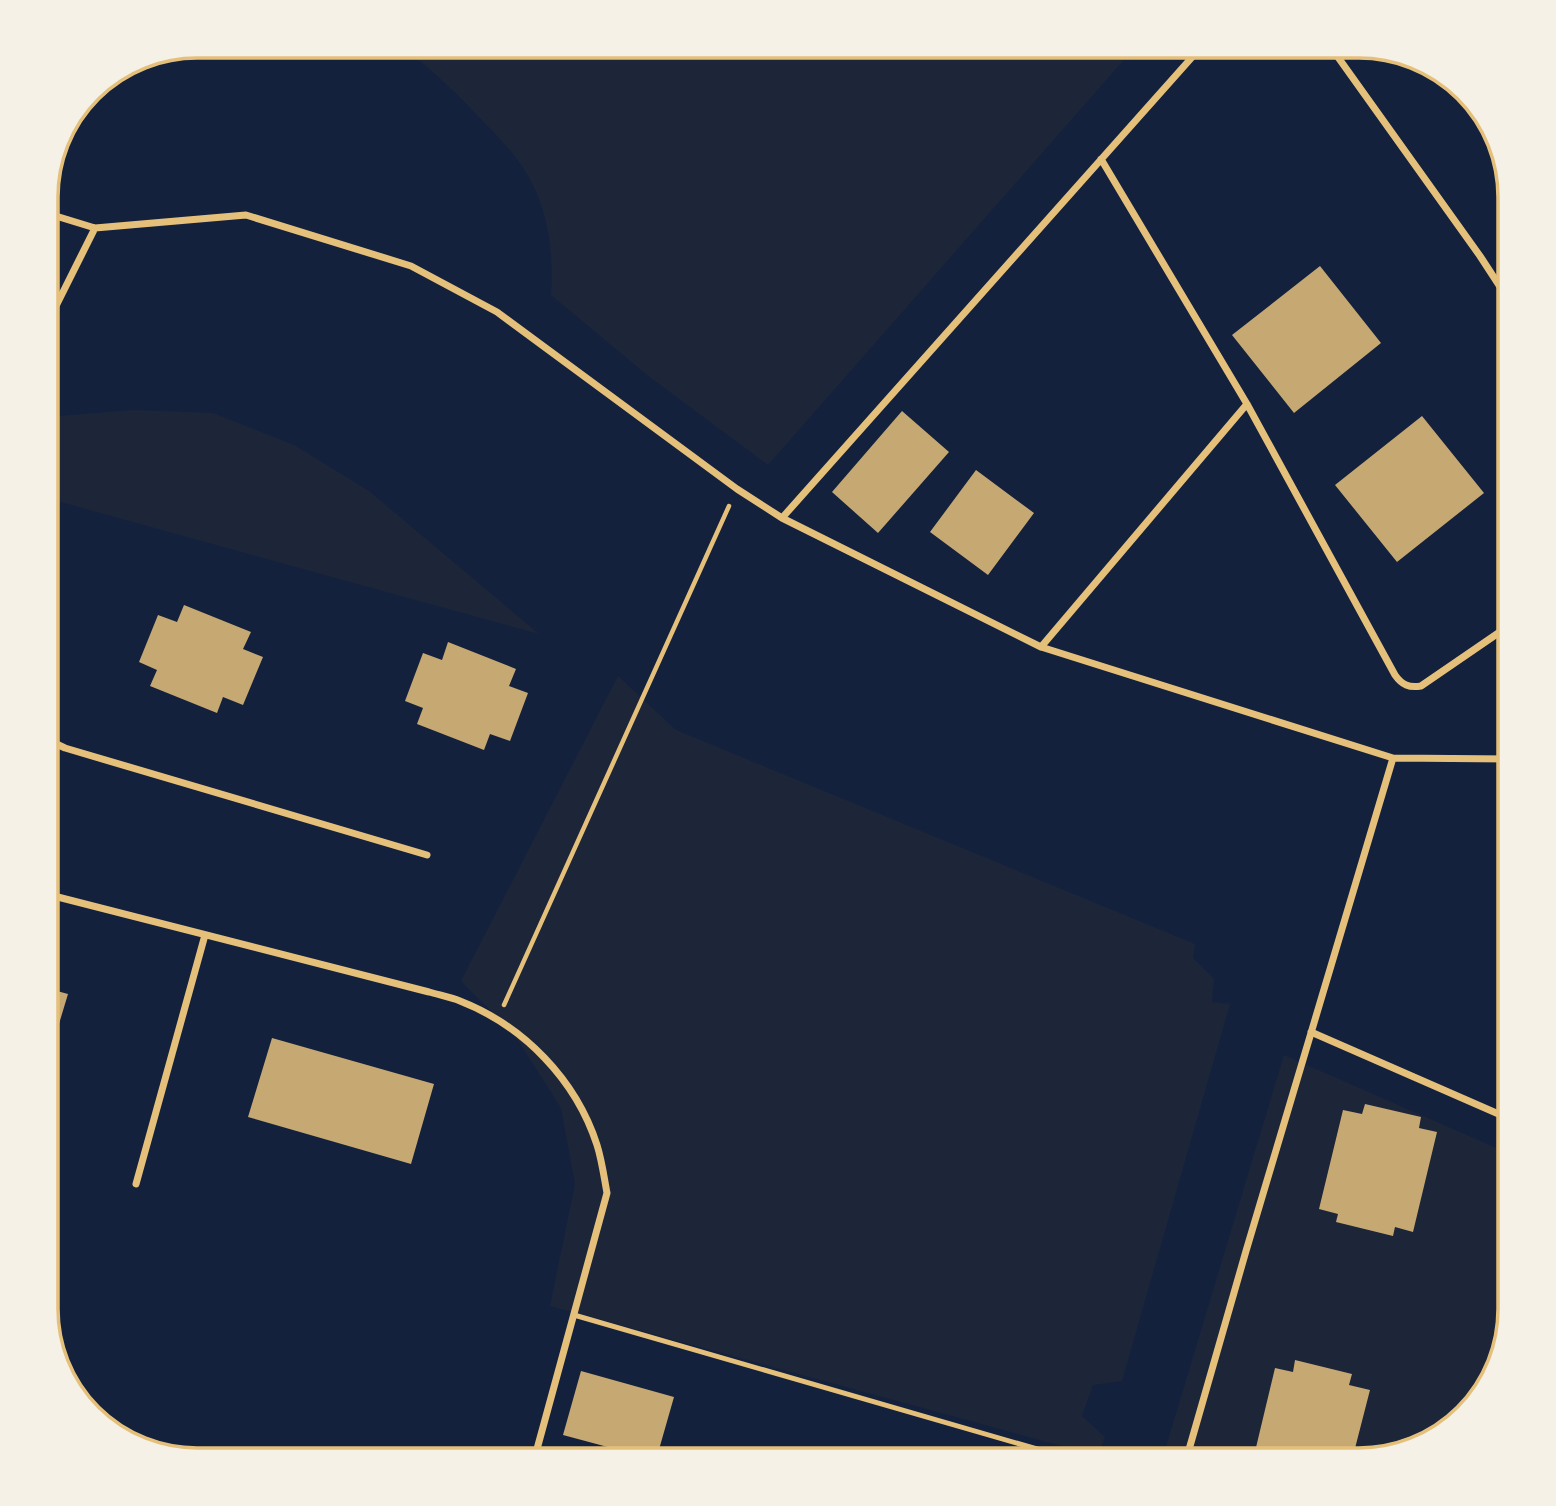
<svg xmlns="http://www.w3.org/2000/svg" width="1556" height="1506" font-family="Rubik,sans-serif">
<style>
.green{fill:#1d2539}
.building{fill:#c6a872}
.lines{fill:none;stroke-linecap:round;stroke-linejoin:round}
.path{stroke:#e5c07b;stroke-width:4.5}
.service{stroke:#e5c07b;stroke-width:5}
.minor{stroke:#e5c07b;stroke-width:7}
.rim{fill:none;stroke:#e5c07b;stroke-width:3.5}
</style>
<rect width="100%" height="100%" fill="#14213d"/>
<!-- green -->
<path class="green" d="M401,46H1136L768,465L647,375L551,295C554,250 548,205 522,166C509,147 492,131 476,114C453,90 428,66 401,46Z
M134,410L213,413L294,445L369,491L539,634L46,498V417Z
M618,676L676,730L1195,944L1193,958L1214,979L1212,1002L1230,1004L1122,1381L1093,1385L1082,1416L1105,1437L1098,1456L550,1306L575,1184L561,1108L514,1034L461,981Z
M1284,1055L1510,1154V1309L1499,1367L1459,1423L1417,1449L1360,1460H1162Z"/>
<!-- building -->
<path class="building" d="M1320,266L1381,343L1294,413L1232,335Z
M902,411L949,452L878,533L832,492Z
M1422,416L1484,493L1397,562L1335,485Z
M976,470L1034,513L988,575L930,532Z
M184,605L251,632L243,649L263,657L243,705L223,697L217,713L150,686L157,670L139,662L158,615L177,622Z
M448,642L516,669L509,686L528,693L510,741L490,734L484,750L417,724L423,708L405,701L423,653L442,660Z
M46,988L68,994L46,1067Z
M272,1038L434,1084L411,1164L248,1117Z
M1365,1104L1421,1117L1419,1128L1437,1132L1413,1232L1395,1227L1393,1236L1336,1222L1338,1214L1319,1209L1343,1110L1362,1114Z
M1295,1360L1352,1374L1349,1385L1370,1390L1352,1460H1253L1275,1368L1293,1372Z
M581,1371L674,1397L656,1460L563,1435Z
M126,1439L181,1455V1457L139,1449Z"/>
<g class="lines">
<!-- path -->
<path class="path" d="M504,1005L729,506"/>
<!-- service -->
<path class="service" d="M574,1315L1075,1460"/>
<!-- minor -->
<path class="minor" d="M1330,46L1480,256L1510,302
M1101,159L1247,404L1395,675C1402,685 1409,688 1421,686L1510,625
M46,213L95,228L246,215L411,266L497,312L737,489L782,518L1041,647L1393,758L1510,759
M46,326L95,228
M782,518L1202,46
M1041,647L1247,404
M46,739L65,748L427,855
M46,894L429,992C439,995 450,997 460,1001C524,1026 576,1080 597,1145C602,1161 604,1177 607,1193L534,1460
M1311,1032L1510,1119
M136,1184L205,935
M1186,1460L1246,1251L1393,758"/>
</g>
<!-- crop -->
<path d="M0 0H1556V1506H0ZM197 58H1359A139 139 0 0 1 1498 197V1309A139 139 0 0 1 1359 1448H197A139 139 0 0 1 58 1309V197A139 139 0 0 1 197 58Z" fill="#f6f1e7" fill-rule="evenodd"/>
<path class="rim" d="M197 58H1359A139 139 0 0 1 1498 197V1309A139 139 0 0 1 1359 1448H197A139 139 0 0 1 58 1309V197A139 139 0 0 1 197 58Z"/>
</svg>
